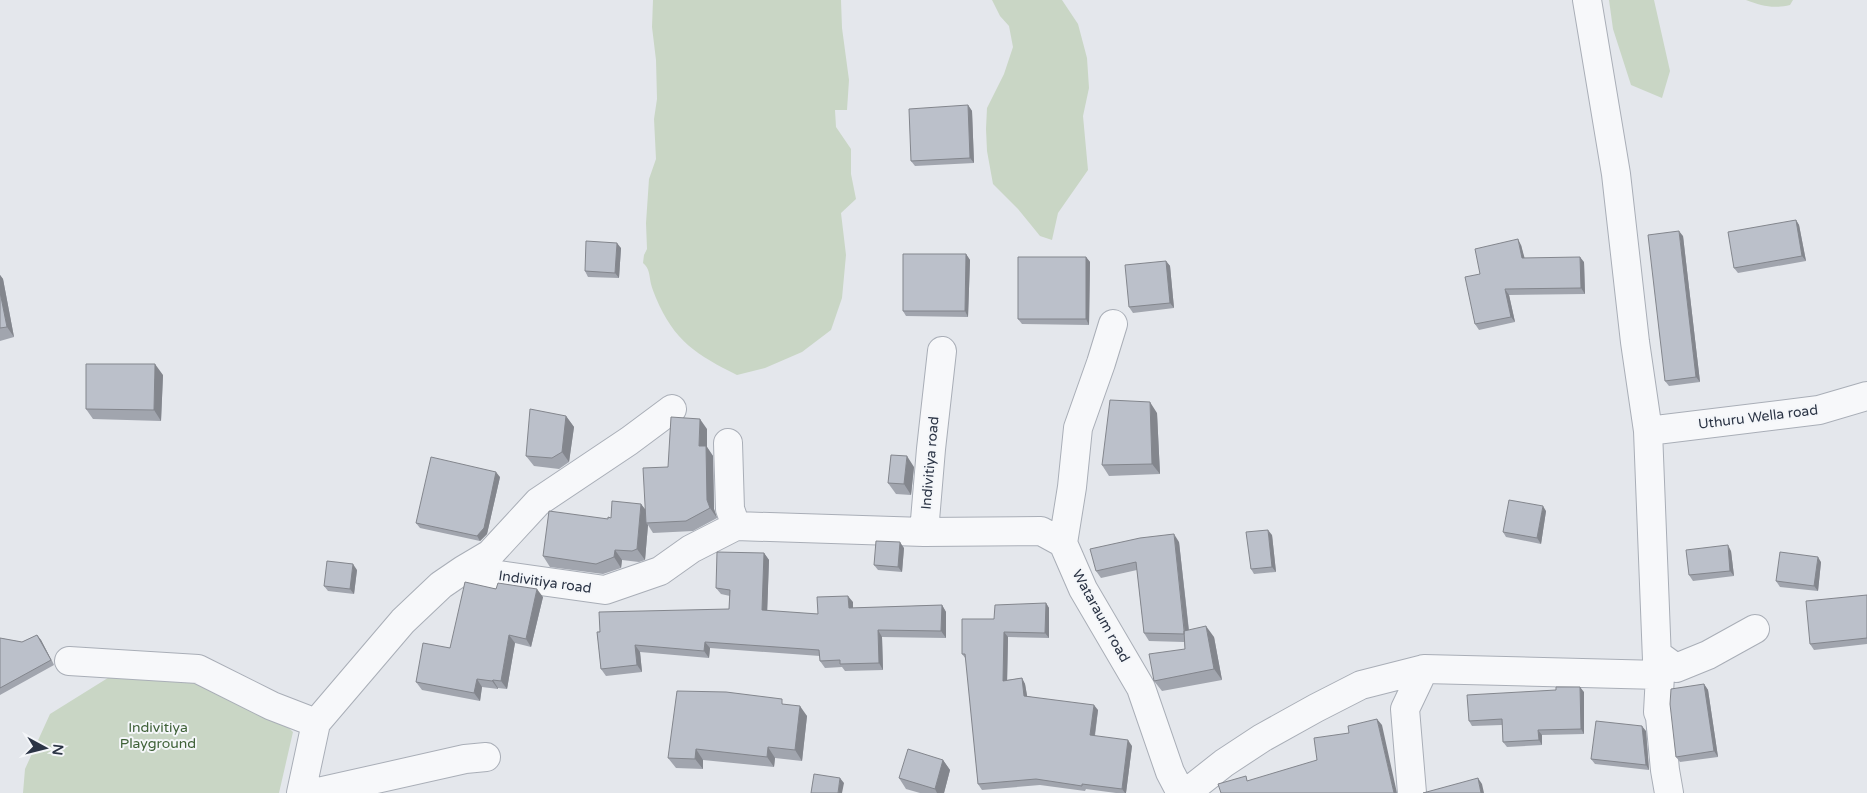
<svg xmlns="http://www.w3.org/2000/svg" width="1867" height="793" font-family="'Varela Round',sans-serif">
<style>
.green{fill:#c9d6c5}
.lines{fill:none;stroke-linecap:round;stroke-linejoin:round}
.street-casing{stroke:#a9aeb7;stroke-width:30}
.street{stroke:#f7f8fa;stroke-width:28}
.wall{fill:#a1a5ae}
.shaded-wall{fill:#83868d}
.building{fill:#bbc0ca;stroke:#83868d}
.labels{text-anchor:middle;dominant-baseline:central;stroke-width:4;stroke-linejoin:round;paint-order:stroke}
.street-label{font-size:14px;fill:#2b3445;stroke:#f4f6f9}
.park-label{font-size:14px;fill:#3f6138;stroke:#f4f6f9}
</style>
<rect width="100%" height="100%" fill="#e4e7ec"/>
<!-- green -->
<path class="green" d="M653,0H841L842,28L849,80L847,110H835L836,127L851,149V174L856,199L841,213L846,255L842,298L831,330L802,352L765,368L737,375C697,355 674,341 656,298C654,293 652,288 651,284C649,275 650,269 643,263L644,255L647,249L646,223L649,179L656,159L654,119L657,99L656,60L652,27Z
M992,0H1062L1078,24L1087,58L1089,88L1083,116L1088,170L1058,213L1052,240L1040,236L1018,209L993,184L987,151L986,129L987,108L1004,74L1013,47L1009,26L1000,16Z
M1609,0H1654L1670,71L1662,98L1631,85L1613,29Z
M1746,0H1793L1790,5C1773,9 1762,6 1746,0Z
M111,676L191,677L274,714L293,732L279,793H23L25,769L50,714Z"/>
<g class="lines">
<!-- street casing -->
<g class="street-casing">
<path id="street" d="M1648,431L1819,410L1867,396
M728,443L730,509L736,526
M924,532L1041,531L1063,543L1083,589L1141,688L1170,772L1181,793
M1063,543L1072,487L1078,428L1101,363L1113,324
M463,570L490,554L538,502L629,441L672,409
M1658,655L1676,668L1708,655L1755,629
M69,661L198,669L272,706L316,723
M1660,675L1658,712L1660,717L1665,770L1669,793
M301,793L316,723L403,621L441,585L463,570L605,590L660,571L691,549L736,526L924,532L931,449L942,351
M314,793L465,759L486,757
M1186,793L1224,763L1262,738L1316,708L1361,685L1424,669
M1412,793L1405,709L1424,669L1660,675L1657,660L1648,431L1635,342L1616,174L1587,0"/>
</g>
<!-- street -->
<use href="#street" class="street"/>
</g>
<!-- wall -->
<path class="wall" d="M968,105L972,111L974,163L915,166L911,161Z
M1796,220L1799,225L1806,261L1738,273L1734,268Z
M1683,236L1700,382L1669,386L1665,381Z
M1521,245L1524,258L1584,262L1585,294L1509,295L1515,322L1479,330L1475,324L1480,274Z
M621,248L619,278L588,277L585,271Z
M966,254L970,260L968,317L906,316L903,311Z
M1086,257L1090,262L1089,325L1022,324L1018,319Z
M1166,261L1170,266L1174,308L1133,313L1129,307Z
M0,275L3,279L14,337L0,341Z
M163,375L161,421L93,419L86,409Z
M1157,413L1160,474L1109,476L1102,465Z
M566,416L574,427L569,462L559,469L534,466L526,456Z
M707,429V447L713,456L714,509L717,518L693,531L653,533L648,525L645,560L639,562L622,560L621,568L603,574L550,567L543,556L611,518L641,504L645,510L668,467Z
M914,467L911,495L896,494L888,483Z
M500,477L487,534L480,541L420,528L416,523Z
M1546,511L1541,544L1506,537L1503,532Z
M1272,535L1276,572L1254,574L1251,569Z
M1179,542L1189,630L1214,637L1222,680L1162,691L1154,681L1185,649L1184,642L1149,641L1144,633L1137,570L1101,578L1096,571Z
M904,548L902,572L878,570L874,565Z
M1731,551L1734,576L1693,581L1689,575Z
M764,553L769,560L767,611L818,614L853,602V608L942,605L946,612V638L882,637L883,670L845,671L842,667L825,668L820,661V656L710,648L709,658L640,652L642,672L606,676L601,669L597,632L729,609L730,596L721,594L716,588Z
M1821,562L1818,591L1780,587L1776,581Z
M357,570L354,594L328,591L324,586Z
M496,589L543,597L531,647L515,643L507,689L498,688V689L482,687L480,701L422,690L416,682L450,648Z
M1867,595V644L1814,650L1810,644Z
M1046,603L1049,608V638L1008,637L1007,680L1022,678L1025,684L1027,696L1098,710L1095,736L1132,746L1126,793H1116L1086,789L1085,791L1040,785L982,790L978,784L966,659L962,654L994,619Z
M37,635L41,640L54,665L0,695V638L22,642Z
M1704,684L1708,690L1718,757L1680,762L1676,757Z
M1584,692V734L1542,735V745L1507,747L1503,742L1502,725L1472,726L1469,721Z
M786,704L807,716L802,761L775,758L774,767L703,760V769L676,768L668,758Z
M1646,731L1649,770L1595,764L1591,759Z
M943,760L950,770L944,793H920L906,789L899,778Z"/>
<!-- shaded-wall -->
<path class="shaded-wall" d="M968,105L972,111L974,163L970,158Z
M1796,220L1799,225L1806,261L1802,256Z
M1679,231L1683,236L1700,382L1696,377Z
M1518,239L1521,245L1526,263L1522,258Z
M617,243L621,248L619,278L615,273Z
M966,254L970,260L968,317L965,311Z
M1086,257L1090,262L1089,325L1086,319Z
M1580,257L1584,262L1585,294L1581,288Z
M1166,261L1170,266L1174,308L1170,303Z
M0,275L3,279L14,337L7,327L0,292Z
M1505,289L1509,295L1515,322L1511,317Z
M155,364L163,375L161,421L154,410Z
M1150,402L1157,413L1160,474L1152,464Z
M566,416L574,427L569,462L562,452Z
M700,419L707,429V447L713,456L714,509L717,518L710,508L707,500L699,446Z
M907,456L914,467L911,495L904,484Z
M496,472L500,477L487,534L480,541L477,536Z
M641,504L649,514L646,523L648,525L645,560L637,549Z
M1543,506L1546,511L1541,544L1537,538Z
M1268,530L1272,535L1276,572L1272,567Z
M1174,534L1179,542L1190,642L1185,634Z
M900,542L904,548L902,572L898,567Z
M1728,545L1731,551L1734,576L1730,571Z
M615,550L622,560L621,568L614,557Z
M764,553L769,560L767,617L762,610Z
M1818,557L1821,562L1818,591L1814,586Z
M353,564L357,570L354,594L350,589Z
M537,589L543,597L531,647L526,639Z
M848,596L853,602V615L849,608Z
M1046,603L1049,608V638L1045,633Z
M942,605L946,612V638L941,631Z
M1206,626L1214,637L1222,680L1214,669Z
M878,630L882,637L883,670L879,663Z
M1004,632L1008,637L1007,686L1003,681Z
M37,635L41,640L54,665L51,660Z
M509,635L515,643L507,689L501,681Z
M705,642L710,648L709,658L704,651Z
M635,645L640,652L642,672L637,665Z
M1022,678L1025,684L1028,701L1024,696Z
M477,679L482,687L480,701L474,693Z
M493,680L498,688V689L492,681Z
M1704,684L1708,690L1718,757L1714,751Z
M1580,687L1584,692V734L1581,729Z
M1094,705L1098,710L1094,740L1090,735Z
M800,706L807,716L802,761L795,750Z
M1377,719L1382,725L1397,793H1394Z
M1642,726L1646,731L1649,770L1646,765Z
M1538,730L1542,735V745L1539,740Z
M1128,740L1132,746L1126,793H1125L1122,789Z
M768,747L775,758L774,767L767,757Z
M696,749L703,760V769L695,759Z
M943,760L950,770L944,793H937L935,789Z
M840,778L844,783L842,793H838Z
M1478,778L1482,784L1484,793H1481Z"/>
<!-- building -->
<path class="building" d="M968,105L970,158L911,161L909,109Z
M1796,220L1802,256L1734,268L1728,232Z
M1679,231L1696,377L1665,381L1648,235Z
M1518,239L1522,258L1580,257L1581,288L1505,289L1511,317L1475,324L1465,277L1480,274L1475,249Z
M586,241L617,243L615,273L585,271Z
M903,254H966L965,311H903Z
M1018,257H1086V319H1018Z
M1166,261L1170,303L1129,307L1125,265Z
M0,292L7,327L0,328Z
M86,364H155L154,410L86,409Z
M1110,400L1150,402L1152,464L1102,465Z
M530,409L566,416L562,452L552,458L526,456Z
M671,417L700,419L699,446H706L707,500L710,508L686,521L646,523L643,468L668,467Z
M891,455L907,456L904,484L888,483Z
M431,457L496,472L484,528L477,536L416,523Z
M1509,500L1543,506L1537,538L1503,532Z
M612,501L641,504L637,549L632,551L615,550L614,557L596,564L543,556L549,511L608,519V517L611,518Z
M1268,530L1272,567L1251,569L1246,532Z
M1174,534L1184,630V634L1144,633L1136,562L1096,571L1090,549L1140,538Z
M876,541L900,542L898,567L874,565Z
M1728,545L1730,571L1689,575L1686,550Z
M717,552L764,553L762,610L818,614L817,597L848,596L849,608L942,605L941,631L878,630L879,663L840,664V660L820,661L819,650L705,642L704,651L635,645L637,665L601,669L597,632H600L599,612L729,609L730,590L716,588Z
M1780,552L1818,557L1814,586L1776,581Z
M327,561L353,564L350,589L324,586Z
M465,582L496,589L498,583L537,589L526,639L509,635L501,681L493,680L492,681L477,679L474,693L416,682L423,643L450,648Z
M1867,595V638L1810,644L1806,601Z
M1046,603L1045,633L1004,632L1003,681L1022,678L1024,696L1094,705L1090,735L1128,740L1122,789L1082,784V786L1036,779L978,784L965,654H962V619H994L995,605Z
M1206,626L1214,669L1154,681L1149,654L1185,649L1184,631Z
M37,635L51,660L0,688V638L22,642Z
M1704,684L1714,751L1676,757L1670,704L1671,689Z
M1556,687H1580L1581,729L1538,730L1539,740L1503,742L1502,719L1469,721L1467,695L1556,690Z
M677,691L726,692L782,699V704L800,706L795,750L768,747L767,757L696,749L695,759L668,758Z
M1377,719L1394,793H1221L1218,784L1246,776L1247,781L1317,760L1314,738L1349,733L1348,726Z
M1596,721L1642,726L1646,765L1591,759Z
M908,749L943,760L935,789L899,778Z
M814,774L840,778L838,793H811Z
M1478,778L1481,793H1423Z"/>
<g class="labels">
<!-- street labels -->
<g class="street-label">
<text transform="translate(1758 417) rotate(-7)">Uthuru Wella road</text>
<text transform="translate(930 463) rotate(-85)">Indivitiya road</text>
<text transform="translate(545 582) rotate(8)">Indivitiya road</text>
<text transform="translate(1101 616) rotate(61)">Wataraum road</text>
</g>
<!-- park labels -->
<g class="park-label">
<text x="158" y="727">Indivitiya<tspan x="158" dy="16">Playground</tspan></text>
</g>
</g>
<!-- north arrow -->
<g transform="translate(45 748) rotate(97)" stroke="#f4f6f9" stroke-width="4" paint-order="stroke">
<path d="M0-4L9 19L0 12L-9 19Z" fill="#2b3445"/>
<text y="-8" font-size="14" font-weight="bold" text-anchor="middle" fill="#2b3445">N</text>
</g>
</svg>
